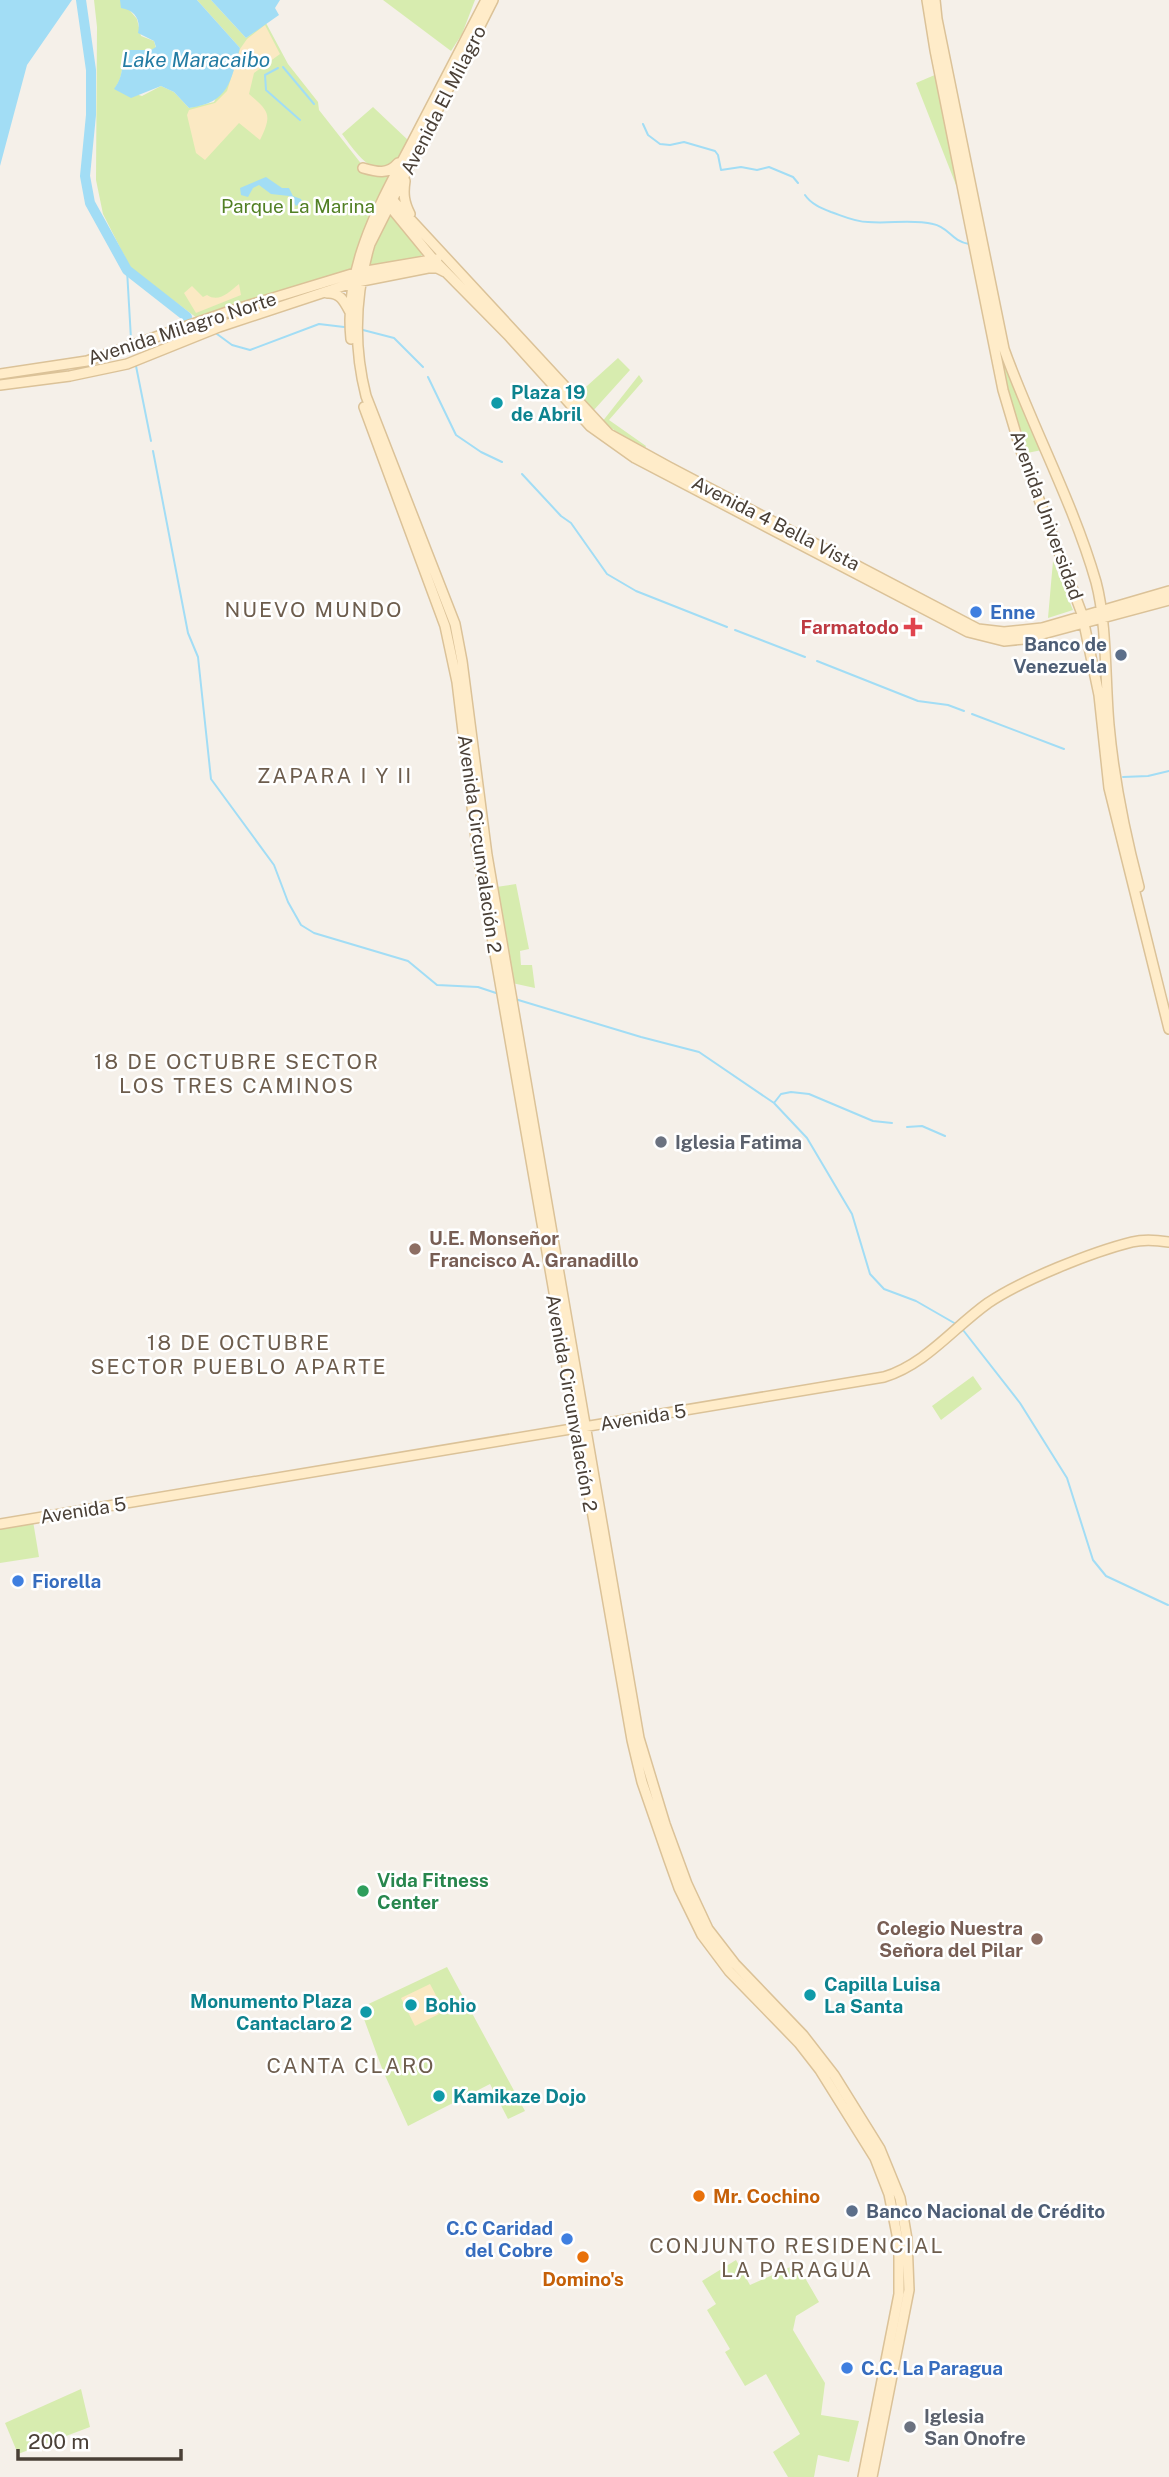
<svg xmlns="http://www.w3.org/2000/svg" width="1169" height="2477" font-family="'Public Sans',sans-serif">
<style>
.green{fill:#d7ecaf}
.sand{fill:#fbe9c3}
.water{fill:#a2ddf5}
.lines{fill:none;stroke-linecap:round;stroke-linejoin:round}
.stream{stroke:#a2ddf5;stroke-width:2}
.river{stroke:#a2ddf5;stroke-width:10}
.secondary-casing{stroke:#dbc298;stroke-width:12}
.secondary{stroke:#ffecc9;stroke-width:9}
.culture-dot{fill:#0f9aa8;stroke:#fff;stroke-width:2.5}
.shop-dot{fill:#3f7fe0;stroke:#fff;stroke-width:2.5}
.health-dot{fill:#e0444e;stroke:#fff;stroke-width:2.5}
.service-dot{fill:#5c6f8a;stroke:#fff;stroke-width:2.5}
.worship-dot{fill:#6b7280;stroke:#fff;stroke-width:2.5}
.education-dot{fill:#8d6e63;stroke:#fff;stroke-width:2.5}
.leisure-dot{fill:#2e9e5b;stroke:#fff;stroke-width:2.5}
.food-dot{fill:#e8710a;stroke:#fff;stroke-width:2.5}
.labels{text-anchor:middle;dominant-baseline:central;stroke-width:5;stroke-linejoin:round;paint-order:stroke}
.street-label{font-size:19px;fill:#4a4037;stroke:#fff}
.park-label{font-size:19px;fill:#528025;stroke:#fff}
.culture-label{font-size:19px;font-weight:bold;fill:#0d838f;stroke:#fff;text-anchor:start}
.shop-label{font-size:19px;font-weight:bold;fill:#366cbe;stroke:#fff;text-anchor:start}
.health-label{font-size:19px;font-weight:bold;fill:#be3a42;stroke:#fff;text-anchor:end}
.service-label{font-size:19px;font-weight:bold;fill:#4e5e75;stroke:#fff;text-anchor:end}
.worship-label{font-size:19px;font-weight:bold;fill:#5b616d;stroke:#fff;text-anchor:start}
.education-label{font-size:19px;font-weight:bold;fill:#785e54;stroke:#fff;text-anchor:start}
.leisure-label{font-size:19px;font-weight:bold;fill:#27864d;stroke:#fff;text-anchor:start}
.food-label{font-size:19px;font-weight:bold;fill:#c56008;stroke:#fff;text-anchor:start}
.water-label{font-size:21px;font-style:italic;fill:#247ca4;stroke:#fff}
.neighbourhood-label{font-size:21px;letter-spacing:2px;fill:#6d5d4d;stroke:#fff}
</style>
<rect width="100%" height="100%" fill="#f5f0e9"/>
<!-- green -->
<path class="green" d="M94,0H121L137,19L141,36L154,41L156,48L151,50H130C118,66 126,73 115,88L142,96L161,86L174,92L189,108L214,102L240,48L197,0H211L246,38L266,23L288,64L318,102L319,110L363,166L394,171L352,268L346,273L235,304L197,318L131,269L103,214L96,180L97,27Z
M383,0H475L462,34L451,51Z
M937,74L960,184L956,185L916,83Z
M373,107L409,141C404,148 400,159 393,164C374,182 352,147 342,134Z
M391,213L425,252L420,257L368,268L377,241Z
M618,358L630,370L593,411L577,395Z
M1006,366L1047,449L1022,454L1001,369Z
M639,375L643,381L609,420L646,446L644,450L602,422Z
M1053,561L1073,610L1048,618Z
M516,884L529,949L520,951L521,965H532L535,988L512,983L496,887Z
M973,1376L982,1389L941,1420L932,1406Z
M33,1521L39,1557L0,1563V1526Z
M447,1967L525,2111L508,2119L490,2084L408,2126L383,2071L360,2008Z
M736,2260L750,2285L797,2264L819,2302L796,2316L793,2330L825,2383L821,2415L859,2421L849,2462L818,2455L814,2477H788L773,2452L800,2434L766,2374L745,2386L725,2352L730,2349L707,2310L716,2304L702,2281Z
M81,2389L90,2427L18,2454L5,2423Z"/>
<!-- sand -->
<path class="sand" d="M265,25L280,54L254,73L249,94C270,112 272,115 260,140L239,123L205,160L196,153L187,115L189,110L215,103L227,91L240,49L247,39Z
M239,284L241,295L196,313L184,293L192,286L203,297L207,295C219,303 229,292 239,284Z
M430,1984L440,2003L435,2006L439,2014L415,2026L401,1998Z"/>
<!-- water -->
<path class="water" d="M0,0H72L27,65L0,166Z
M120,0H197L240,48C230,82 230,102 189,108L174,92L161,86L131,98L114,89C126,73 118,66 130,50H151L156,47L154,41L138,33C141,20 135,10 121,8Z
M211,0H280L275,8L279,15L246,38Z
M266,177L282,188H289L293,196L301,199L302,202L296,206L289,196L271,194L259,185L253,188L248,197L241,195L240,188Z"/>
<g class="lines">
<!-- stream -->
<path class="stream" d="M283,67L314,104
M278,68L265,75L266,90L300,120
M643,124L648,135L660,144L670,145L684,142L715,151L718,155L721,170L741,167L757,170L769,167L793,177L798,183
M805,195C811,204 821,208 831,212C843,216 855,222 868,222C890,224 911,219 933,224C949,227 951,241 969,244
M127,270L131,339
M363,330L394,338L423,367
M217,334L232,345L250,350L319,324L344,327
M136,366L151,441
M428,377L456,435L481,452L502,462
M153,451L188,633L198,657L211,779L274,865L288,902L301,925L314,933L408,961L437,985L478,987L499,994
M522,474L561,516L571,523L607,574L636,591L727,627
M735,630L805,657
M817,661L918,701L948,705L964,711
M972,714L1064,749
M1123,777L1148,776L1169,771
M515,999L641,1037L699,1052L774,1103L807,1138L852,1214L870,1274L884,1289L916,1301L956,1324
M774,1103L781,1094L791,1092L809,1094L873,1121L892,1123
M907,1127L922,1126L945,1136
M963,1330L1020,1403L1067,1478L1093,1560L1106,1576L1168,1605"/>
<!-- river -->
<path class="river" d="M81,0L91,70V115L85,176L90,203L127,270L187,317"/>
<!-- secondary casing -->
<g class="secondary-casing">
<path id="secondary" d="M493,0L370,244C355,294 353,345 366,396L455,624L462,661L487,855L639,1738L665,1824L687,1884L708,1929L735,1964L803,2035L834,2075L880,2149L900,2198L907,2239L909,2290L872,2477
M927,0L935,50L1003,390L1022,454L1082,614L1099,695L1109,788L1169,1029
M935,0L937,19L1004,349C1032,427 1073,502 1096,582C1107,623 1105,681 1109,725C1114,780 1125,834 1139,887
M363,168C377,172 388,175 398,163
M405,181C403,194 404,202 410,214
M388,195L609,434L669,467L978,629L1004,632L1042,628L1169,591
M387,203L433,259L508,335L590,426L635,458L968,632L1004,641L1024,639L1169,600
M327,293C341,292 345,303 351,314
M351,339C343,263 384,197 417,133C440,89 463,44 486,0
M0,374L87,361L230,311L355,273L437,259
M0,385L70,376L127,364L219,327L352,283L428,268H437L445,272
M364,407L445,626L457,682L478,856L632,1740L642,1782L669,1860L679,1888L702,1935L729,1971L799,2043L820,2070L875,2158L889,2194L899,2245V2294L863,2477
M0,1524L884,1377C926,1364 953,1328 988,1303C1022,1280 1092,1252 1132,1242C1144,1239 1156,1240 1169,1242"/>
</g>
<!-- secondary -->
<use href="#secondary" class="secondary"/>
</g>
<!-- markers -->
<g class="culture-dot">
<circle cx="497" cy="403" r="7"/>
<circle cx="810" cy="1995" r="7"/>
<circle cx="411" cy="2005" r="7"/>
<circle cx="366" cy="2012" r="7"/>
<circle cx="439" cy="2096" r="7"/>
</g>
<g class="shop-dot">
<circle cx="976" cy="612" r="7"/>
<circle cx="18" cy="1581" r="7"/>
<circle cx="567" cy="2239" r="7"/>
<circle cx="847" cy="2368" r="7"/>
</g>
<path class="health-dot" d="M909.5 616.5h7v7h7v7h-7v7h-7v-7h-7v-7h7z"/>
<g class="service-dot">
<circle cx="1121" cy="655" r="7"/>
<circle cx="852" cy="2211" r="7"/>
</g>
<g class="worship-dot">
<circle cx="661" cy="1142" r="7"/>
<circle cx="910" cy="2427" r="7"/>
</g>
<g class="education-dot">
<circle cx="415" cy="1249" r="7"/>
<circle cx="1037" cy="1939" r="7"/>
</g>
<circle class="leisure-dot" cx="363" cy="1891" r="7"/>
<g class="food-dot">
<circle cx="699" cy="2196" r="7"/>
<circle cx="583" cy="2257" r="7"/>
</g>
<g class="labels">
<!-- street labels -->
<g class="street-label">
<text transform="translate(443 100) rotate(-63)">Avenida El Milagro</text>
<text transform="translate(182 328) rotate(-18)">Avenida Milagro Norte</text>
<text transform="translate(1047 515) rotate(70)">Avenida Universidad</text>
<text transform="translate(776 523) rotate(27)">Avenida 4 Bella Vista</text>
<text transform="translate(480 844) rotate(82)">Avenida Circunvalación 2</text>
<text transform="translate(572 1403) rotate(80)">Avenida Circunvalación 2</text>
<text transform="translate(643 1417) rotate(-9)">Avenida 5</text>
<text transform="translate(83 1510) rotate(-9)">Avenida 5</text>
</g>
<!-- park labels -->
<g class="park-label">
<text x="298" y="206">Parque La Marina</text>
</g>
<!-- culture labels -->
<g class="culture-label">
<text x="511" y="392">Plaza 19<tspan x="511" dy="22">de Abril</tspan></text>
<text x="824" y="1984">Capilla Luisa<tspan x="824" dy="22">La Santa</tspan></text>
<text x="352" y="2001" text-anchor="end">Monumento Plaza<tspan x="352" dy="22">Cantaclaro 2</tspan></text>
<text x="425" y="2005">Bohio</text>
<text x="453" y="2096">Kamikaze Dojo</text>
</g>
<!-- shop labels -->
<g class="shop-label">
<text x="990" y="612">Enne</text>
<text x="32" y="1581">Fiorella</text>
<text x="553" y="2228" text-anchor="end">C.C Caridad<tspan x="553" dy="22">del Cobre</tspan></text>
<text x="861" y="2368">C.C. La Paragua</text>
</g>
<!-- health labels -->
<g class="health-label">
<text x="899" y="627">Farmatodo</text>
</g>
<!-- service labels -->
<g class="service-label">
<text x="1107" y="644">Banco de<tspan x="1107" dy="22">Venezuela</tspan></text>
<text x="866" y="2211" text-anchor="start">Banco Nacional de Crédito</text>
</g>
<!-- worship labels -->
<g class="worship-label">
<text x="675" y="1142">Iglesia Fatima</text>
<text x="924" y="2416">Iglesia<tspan x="924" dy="22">San Onofre</tspan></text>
</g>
<!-- education labels -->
<g class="education-label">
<text x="429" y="1238">U.E. Monseñor<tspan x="429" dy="22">Francisco A. Granadillo</tspan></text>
<text x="1023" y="1928" text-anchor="end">Colegio Nuestra<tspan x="1023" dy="22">Señora del Pilar</tspan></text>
</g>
<!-- leisure labels -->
<g class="leisure-label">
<text x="377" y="1880">Vida Fitness<tspan x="377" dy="22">Center</tspan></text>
</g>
<!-- food labels -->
<g class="food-label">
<text x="713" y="2196">Mr. Cochino</text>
<text x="583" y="2279" text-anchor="middle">Domino's</text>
</g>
<!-- water labels -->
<g class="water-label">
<text x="196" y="59">Lake Maracaibo</text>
</g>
<!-- neighbourhood labels -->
<g class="neighbourhood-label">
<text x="314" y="609">NUEVO MUNDO</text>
<text x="335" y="775">ZAPARA I Y II</text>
<text x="237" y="1061">18 DE OCTUBRE SECTOR<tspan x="237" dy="24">LOS TRES CAMINOS</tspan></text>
<text x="239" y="1342">18 DE OCTUBRE<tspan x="239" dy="24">SECTOR PUEBLO APARTE</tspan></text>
<text x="351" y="2065">CANTA CLARO</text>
<text x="797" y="2245">CONJUNTO RESIDENCIAL<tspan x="797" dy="24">LA PARAGUA</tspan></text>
</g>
</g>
<!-- scale -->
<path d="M18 2449v10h163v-10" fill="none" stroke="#4a4037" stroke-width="3.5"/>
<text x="28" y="2449" font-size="21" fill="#4a4037" stroke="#ffffff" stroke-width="5" paint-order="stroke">200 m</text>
</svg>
